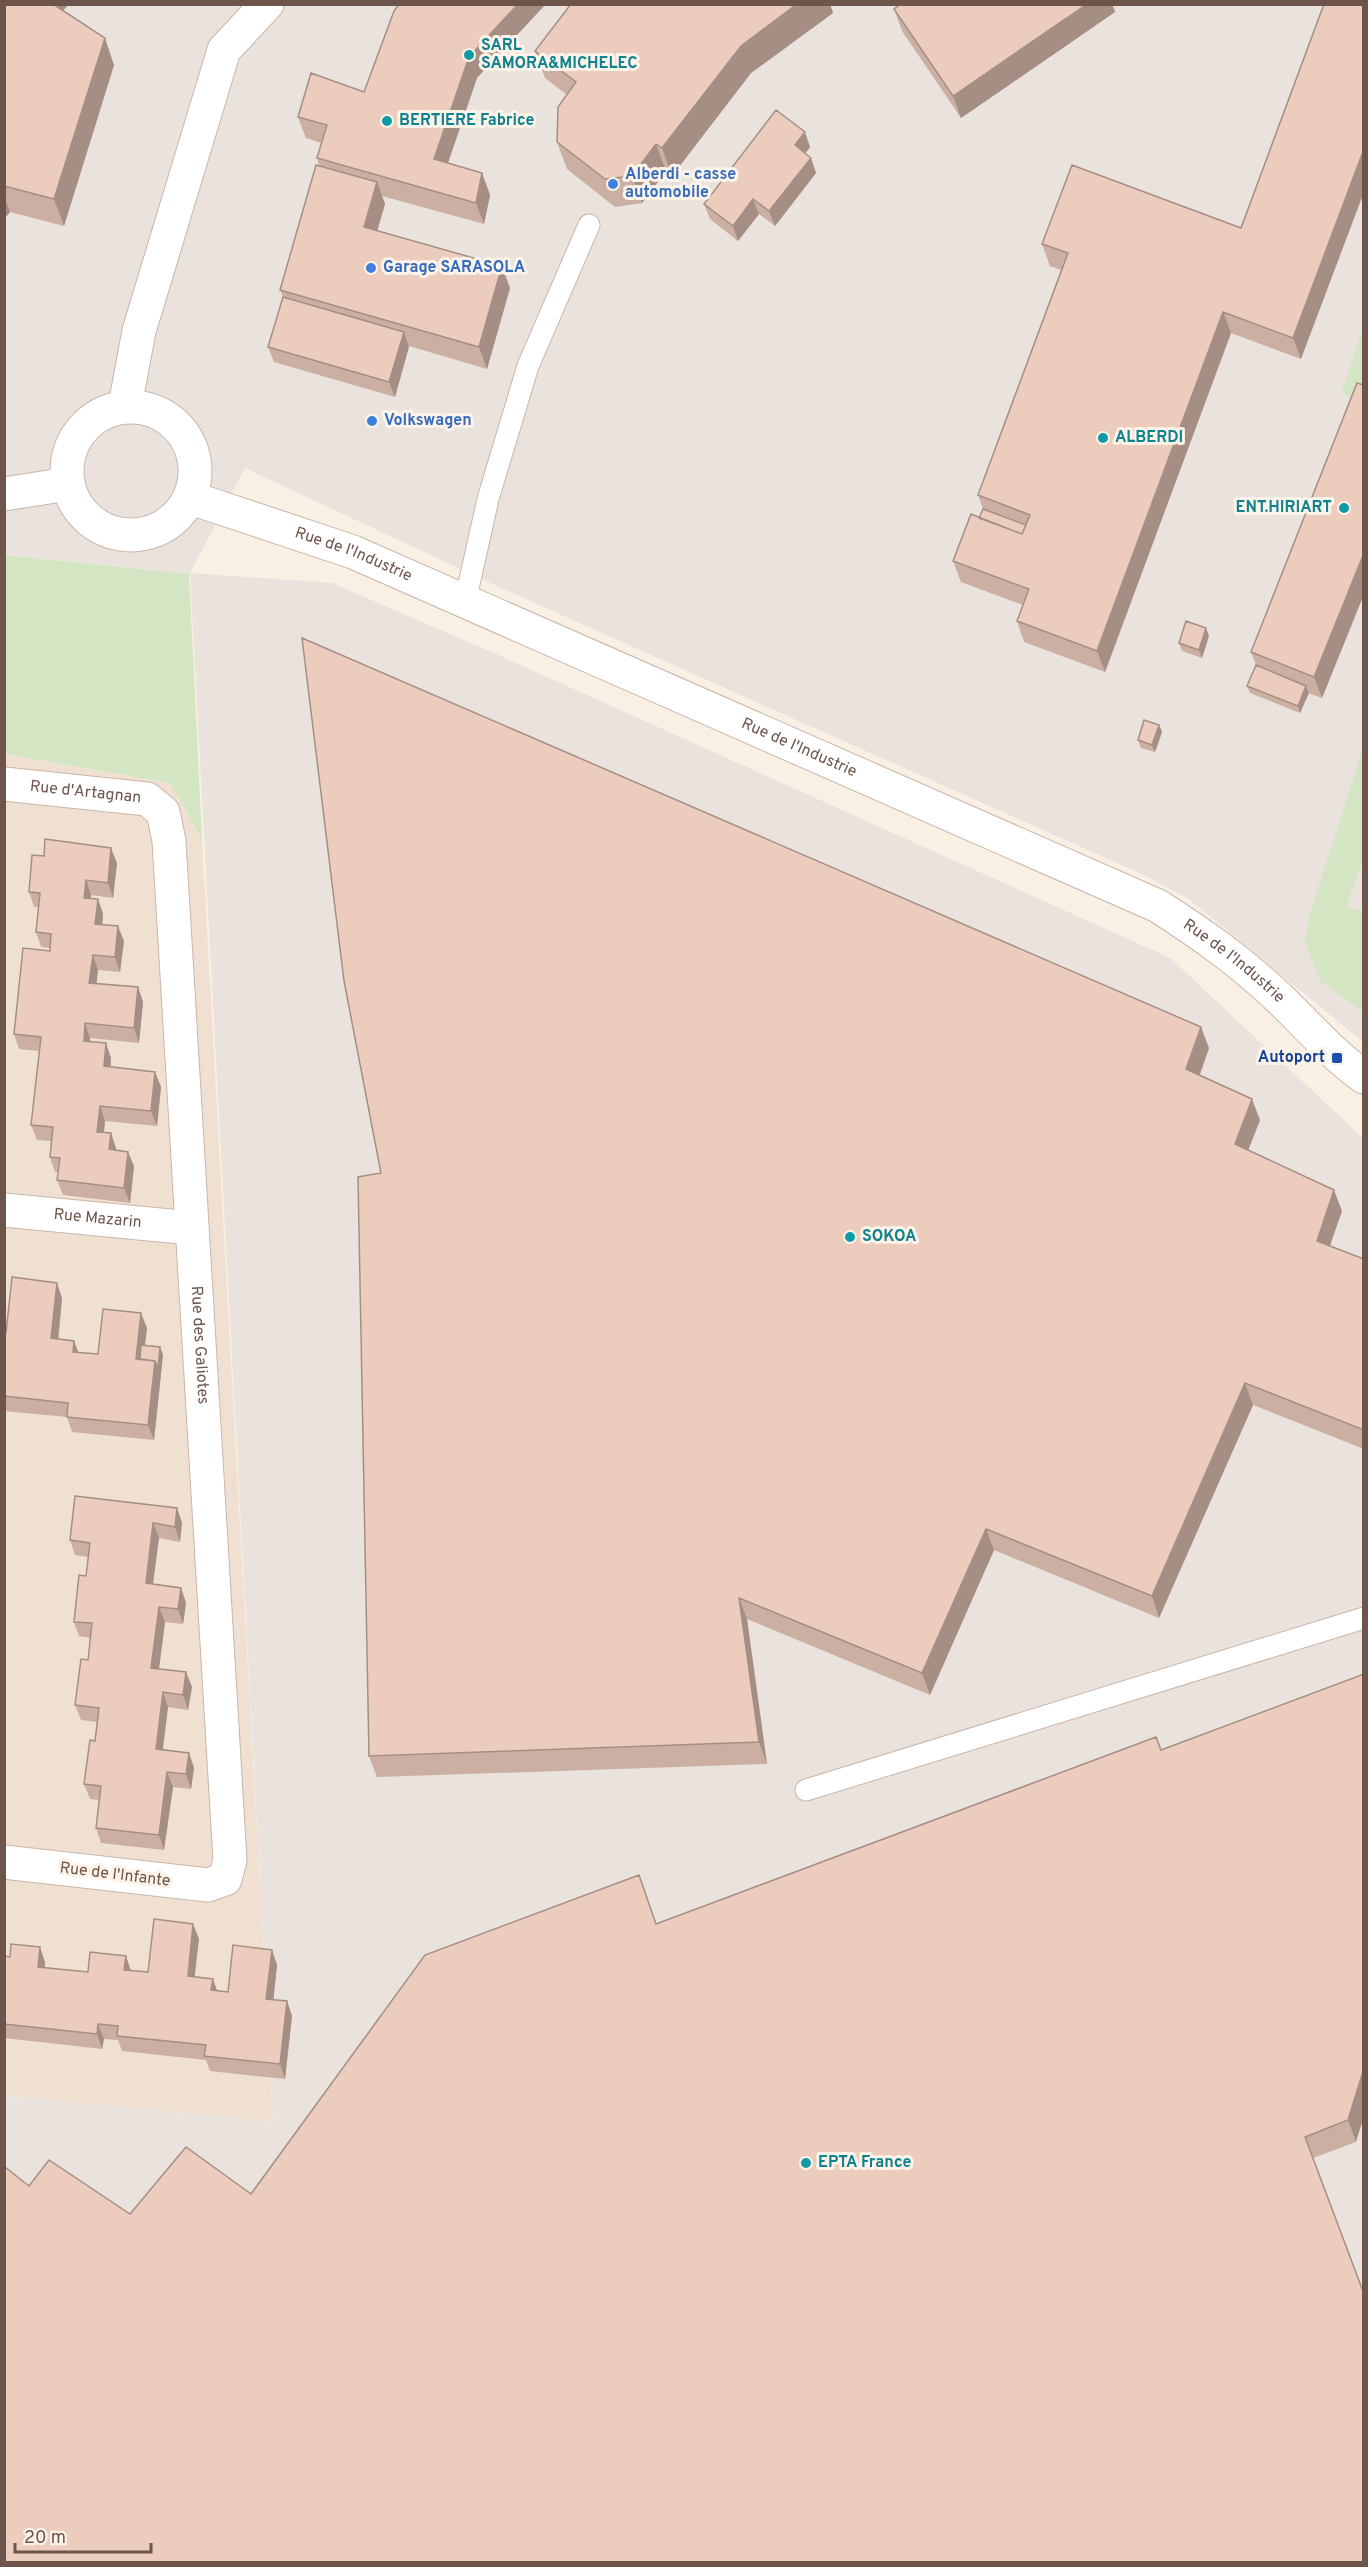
<svg xmlns="http://www.w3.org/2000/svg" width="1368" height="2567" font-family="Overpass,sans-serif">
<style>
.residential{fill:#f0e0d2}
.industrial{fill:#e9e2dd}
.green{fill:#d3e5c3}
.lines{fill:none;stroke-linecap:round;stroke-linejoin:round}
.service-casing{stroke:#c9b6aa;stroke-width:23}
.minor-casing{stroke:#c9b6aa;stroke-width:35}
.service{stroke:#fff;stroke-width:21}
.minor{stroke:#fff;stroke-width:33}
.wall{fill:#cbafa3}
.shaded-wall{fill:#a58f84}
.building{fill:#ecccbd;stroke:#a58f84;stroke-width:1.5}
.culture-dot{fill:#0f9aa8;stroke:#fdf3e8;stroke-width:2}
.shop-dot{fill:#3f7fe0;stroke:#fdf3e8;stroke-width:2}
.transit-dot{fill:#1a4fb4;stroke:#fdf3e8;stroke-width:2}
.labels{text-anchor:middle;dominant-baseline:central;stroke-width:6;stroke-linejoin:round;paint-order:stroke}
.culture-label{font-size:16px;font-weight:bold;fill:#0d838f;stroke:#fdf3e8;text-anchor:start}
.shop-label{font-size:16px;font-weight:bold;fill:#366cbe;stroke:#fdf3e8;text-anchor:start}
.street-label{font-size:16px;fill:#6e554b;stroke:#fdf3e8}
.transit-label{font-size:16px;font-weight:bold;fill:#164399;stroke:#fdf3e8;text-anchor:end}
</style>
<rect width="100%" height="100%" fill="#f9efe2"/>
<!-- residential -->
<path class="residential" d="M4,754L170,783L202,839L273,2121L5,2096Z"/>
<!-- industrial -->
<path class="industrial" d="M5,5H1363V1042L1190,900L1144,875L501,588L245,468L190,573L332,583L496,654L1170,958L1363,1138V2562H5L4,2096L273,2121L190,574L5,555Z"/>
<!-- green -->
<path class="green" d="M1363,328V402L1341,393Z
M4,555L189,574L202,839L170,783L5,754Z
M1363,749V859L1346,906L1363,912V1011L1320,981L1305,942L1310,913Z"/>
<g class="lines">
<!-- service casing -->
<g class="service-casing">
<path id="service" d="M465,602L488,499L528,366L589,225
M806,1790L1364,1618"/>
</g>
<!-- minor casing -->
<g class="minor-casing">
<g id="minor">
<path d="M125,406L139,331L224,50L267,4"/>
<circle cx="131" cy="471" r="64"/>
<path d="M4,494L68,484"/>
<path id="s1" d="M191,498L353,552L1158,906C1203,935 1240,961 1279,998C1307,1025 1332,1054 1364,1077"/>
<path id="s2" d="M4,784L147,799L163,812L169,841L230,1860L225,1879L208,1885L4,1862"/>
<path id="s3" d="M4,1210L191,1228"/>
</g>
</g>
<!-- service -->
<use href="#service" class="service"/>
<!-- minor -->
<use href="#minor" class="minor"/>
</g>
<!-- wall -->
<path class="wall" d="M4,4L63,11L114,65L64,226L10,212L4,219Z
M571,4H830L833,13L751,73L672,176L666,171L642,203L615,207L567,169L557,142L567,95L545,78L535,51Z
M901,4H1112L1115,12L961,118L902,31L894,9Z
M1324,4L1301,359L1231,333L1105,672L1024,642L1017,621L1023,605L961,582L953,561L980,518L983,509L978,495L1061,270L1050,266L1042,244L1241,228Z
M477,78L448,163L482,173L490,195L484,224L382,196L385,204L377,231L510,288L487,369L409,346L395,397L274,362L268,347L283,297L280,290L319,166L317,158L321,143L306,138L298,117L364,92Z
M810,147L805,154L816,173L775,226L759,214L738,241L710,219L704,204Z
M1364,385V594L1322,698L1308,693L1300,713L1250,693L1247,686L1256,665L1251,652Z
M1209,636L1202,658L1182,651L1179,643Z
M1159,725L1162,732L1155,752L1141,748L1138,740Z
M117,863L113,898L91,895V898L98,899L103,914L102,925L124,941L120,972L98,970L96,983L138,987L143,1002L139,1043L90,1038V1042L111,1058V1067L155,1072L161,1087L157,1126L105,1121L104,1133L116,1148V1150L134,1166L130,1203L63,1195L57,1180L58,1172H55L50,1157L51,1141L37,1140L31,1125L39,1051L19,1049L14,1034L50,951V948L41,947L36,932L39,907H34L29,892Z
M1209,1048L1200,1075L1260,1120L1248,1150L1342,1211L1330,1246L1364,1259V1449L1253,1405L1159,1618L994,1550L930,1695L747,1619L767,1764L377,1777L369,1756Z
M62,1298L58,1339L74,1341L78,1353L98,1354L147,1328L145,1346L160,1347L163,1355L154,1440L72,1432L67,1417L4,1411V1333H6Z
M177,1508L182,1523L180,1542L159,1538L153,1584L181,1588L186,1603L183,1624L165,1622L159,1669L186,1672L192,1687L188,1710L168,1707L163,1749L189,1753L194,1768L191,1789L173,1787L164,1850L101,1843L96,1828L99,1800L90,1799L84,1784L95,1741L97,1722L81,1720L75,1705L88,1660L91,1638L79,1636L74,1622L86,1576L88,1557L75,1555L70,1540Z
M1364,1674L1356,2142L1313,2158L1364,2562L29,2186L130,2214L251,2194L656,1924L1161,1750Z
M193,1924L199,1939L194,1977L213,1979L217,1991L228,1992L272,1950L277,1965L273,2000L287,2001L292,2016L285,2079L210,2071L206,2060L122,2051L118,2040L104,2039L102,2049L4,2038V1956L45,1962V1968L88,1972L131,1970L148,1972Z"/>
<!-- shaded-wall -->
<path class="shaded-wall" d="M49,4H69L51,24Z
M518,4H546L477,78L442,180L434,159L469,57Z
M797,4H830L833,13L751,73L672,176L662,148L741,46Z
M1087,4H1112L1115,12L961,118L953,96Z
M105,38L114,65L64,226L54,199Z
M805,132L810,147L800,160L795,145Z
M656,144L666,171L642,203L632,176Z
M1364,149V192L1301,359L1293,338Z
M811,158L816,173L775,226L769,211Z
M482,173L490,195L484,224L476,203Z
M377,182L385,204L372,249L364,227Z
M4,197L10,212L4,219Z
M753,199L759,214L738,241L733,226Z
M502,266L510,288L487,369L479,347Z
M1223,312L1231,333L1105,672L1097,651Z
M404,332L409,347L395,397L389,382Z
M1364,553V594L1322,698L1314,677Z
M1206,628L1209,636L1202,658L1199,650Z
M1306,686L1309,693L1300,713L1298,706Z
M1159,725L1162,732L1155,752L1152,745Z
M111,848L117,863L113,898L108,883Z
M86,880L91,895L89,913L84,898Z
M98,899L103,914L101,939L95,924Z
M118,926L124,941L120,972L115,957Z
M93,955L98,970L95,998L89,983Z
M138,987L143,1002L139,1043L134,1028Z
M85,1023L90,1038L89,1056L84,1041Z
M1201,1027L1209,1048L1194,1090L1186,1069Z
M106,1043L111,1058L109,1081L104,1066Z
M155,1072L161,1087L157,1126L151,1111Z
M1252,1099L1260,1120L1242,1166L1235,1144Z
M100,1106L105,1121L102,1147L97,1132Z
M111,1133L116,1148L115,1164L109,1149Z
M128,1152L134,1166L130,1203L124,1188Z
M1334,1190L1342,1211L1324,1262L1317,1241Z
M57,1283L62,1298L57,1353L51,1338Z
M141,1313L147,1328L142,1366L136,1359Z
M74,1341L80,1356L73,1352Z
M160,1347L163,1355L154,1440L148,1425L155,1361Z
M1245,1383L1253,1405L1159,1618L1152,1596Z
M177,1508L182,1523L180,1542L175,1527Z
M153,1523L159,1538L151,1598L146,1583Z
M986,1529L994,1550L930,1695L922,1673Z
M181,1588L186,1603L183,1624L178,1609Z
M739,1598L747,1619L767,1764L759,1742Z
M159,1607L165,1622L157,1683L151,1668Z
M186,1672L192,1687L188,1710L183,1695Z
M163,1692L168,1707L161,1763L156,1749Z
M189,1753L194,1768L191,1789L186,1774Z
M167,1772L173,1787L164,1850L159,1835Z
M193,1924L199,1939L193,1991L188,1976Z
M40,1947L45,1962L43,1982L38,1967Z
M272,1950L277,1965L272,2014L266,1999Z
M126,1956L131,1971L124,1970Z
M213,1979L218,1994L211,1990Z
M287,2001L292,2016L285,2079L280,2064Z
M98,2024L104,2039L102,2049L97,2034Z
M1364,2068V2116L1356,2142L1348,2120Z"/>
<!-- building -->
<path class="building" d="M4,4H53L105,38L54,199L4,186Z
M399,4H518L469,57L434,159L482,173L476,203L317,158L327,125L298,117L311,73L364,92L394,11Z
M571,4H797L741,46L662,148L656,144L632,176L605,179L557,142L558,107L576,82L535,51Z
M901,4H1087L953,96L894,9Z
M1324,4H1364V149L1293,338L1223,312L1097,651L1017,621L1029,589L953,561L971,514L1022,534L1030,515L978,495L1068,253L1042,244L1072,165L1241,228Z
M776,110L805,132L795,145L811,158L769,211L753,199L733,226L704,204Z
M316,165L377,182L364,227L502,266L479,347L280,290Z
M283,297L404,332L389,382L268,347Z
M1357,383L1364,385V553L1314,677L1251,652Z
M983,509L1026,525L1022,534L979,518Z
M1186,621L1206,628L1199,650L1179,643Z
M302,638L1201,1027L1186,1069L1252,1099L1235,1144L1334,1190L1317,1241L1364,1259V1430L1245,1383L1152,1596L986,1529L922,1673L739,1598L759,1742L369,1756L358,1177L381,1173L344,981Z
M1256,665L1306,686L1298,706L1247,686Z
M1144,720L1159,725L1152,745L1138,740Z
M45,839L111,848L108,883L86,880L84,898L98,899L95,924L118,926L115,957L93,955L89,983L138,987L134,1028L85,1023L84,1041L106,1043L104,1066L155,1072L151,1111L100,1106L97,1132L111,1133L109,1149L128,1152L124,1188L57,1180L60,1158L50,1157L53,1127L31,1125L41,1037L14,1034L23,948L50,951L51,934L36,932L40,893L29,892L32,855L44,856Z
M12,1277L57,1283L51,1338L74,1341L73,1352L98,1354L103,1309L141,1313L136,1359L155,1361L148,1425L67,1417L68,1403L4,1396V1333H6Z
M141,1345L160,1347L158,1368L155,1361L140,1359Z
M75,1496L177,1508L175,1527L153,1523L146,1583L181,1588L178,1609L159,1607L151,1668L186,1672L183,1695L163,1692L156,1749L189,1753L186,1774L167,1772L159,1835L96,1828L101,1786L84,1784L90,1740L95,1741L99,1708L75,1705L81,1659L88,1660L92,1623L74,1622L79,1575L86,1576L90,1543L70,1540Z
M1364,1674V2068L1348,2120L1305,2137L1364,2294V2562H4V2168L5,2167L29,2186L49,2160L130,2214L186,2147L251,2194L425,1955L639,1875L656,1924L1156,1737L1161,1750Z
M154,1919L193,1924L188,1976L213,1979L211,1990L228,1992L233,1945L272,1950L266,1999L287,2001L280,2064L204,2056L206,2045L117,2036L118,2026L98,2024L97,2034L4,2024V1956L10,1957L11,1944L40,1947L38,1967L88,1972L90,1952L126,1956L124,1970L148,1972Z"/>
<!-- markers -->
<g class="culture-dot">
<circle cx="469" cy="55" r="6"/>
<circle cx="387" cy="121" r="6"/>
<circle cx="1103" cy="438" r="6"/>
<circle cx="1344" cy="508" r="6"/>
<circle cx="850" cy="1237" r="6"/>
<circle cx="806" cy="2163" r="6"/>
</g>
<g class="shop-dot">
<circle cx="613" cy="184" r="6"/>
<circle cx="371" cy="268" r="6"/>
<circle cx="372" cy="421" r="6"/>
</g>
<rect class="transit-dot" x="1331" y="1052" width="12" height="12" rx="3"/>
<g class="labels">
<!-- culture labels -->
<g class="culture-label">
<text x="481" y="46">SARL<tspan x="481" dy="18">SAMORA&amp;MICHELEC</tspan></text>
<text x="399" y="121">BERTIERE Fabrice</text>
<text x="1115" y="438">ALBERDI</text>
<text x="1332" y="508" text-anchor="end">ENT.HIRIART</text>
<text x="862" y="1237">SOKOA</text>
<text x="818" y="2163">EPTA France</text>
</g>
<!-- shop labels -->
<g class="shop-label">
<text x="625" y="175">Alberdi - casse<tspan x="625" dy="18">automobile</tspan></text>
<text x="383" y="268">Garage SARASOLA</text>
<text x="384" y="421">Volkswagen</text>
</g>
<!-- street labels -->
<g class="street-label">
<text stroke="none"><textPath href="#s1" startOffset="172">Rue de l'Industrie</textPath></text>
<text stroke="none"><textPath href="#s1" startOffset="658">Rue de l'Industrie</textPath></text>
<text stroke="none"><textPath href="#s2" startOffset="82">Rue d'Artagnan</textPath></text>
<text stroke="none"><textPath href="#s1" startOffset="1144">Rue de l'Industrie</textPath></text>
<text stroke="none"><textPath href="#s3" startOffset="94">Rue Mazarin</textPath></text>
<text stroke="none"><textPath href="#s2" startOffset="699">Rue des Galiotes</textPath></text>
<text transform="translate(115 1875) rotate(7)">Rue de l'Infante</text>
</g>
<!-- transit labels -->
<g class="transit-label">
<text x="1325" y="1058">Autoport</text>
</g>
</g>
<!-- border -->
<rect width="1368" height="2567" fill="none" stroke="#6e554b" stroke-width="12"/>
<!-- scale -->
<path d="M15 2543v9h136v-9" fill="none" stroke="#6e554b" stroke-width="3"/>
<text x="24" y="2543" font-size="18" fill="#6e554b" stroke="#fdf3e8" stroke-width="4.5" paint-order="stroke">20 m</text>
</svg>
